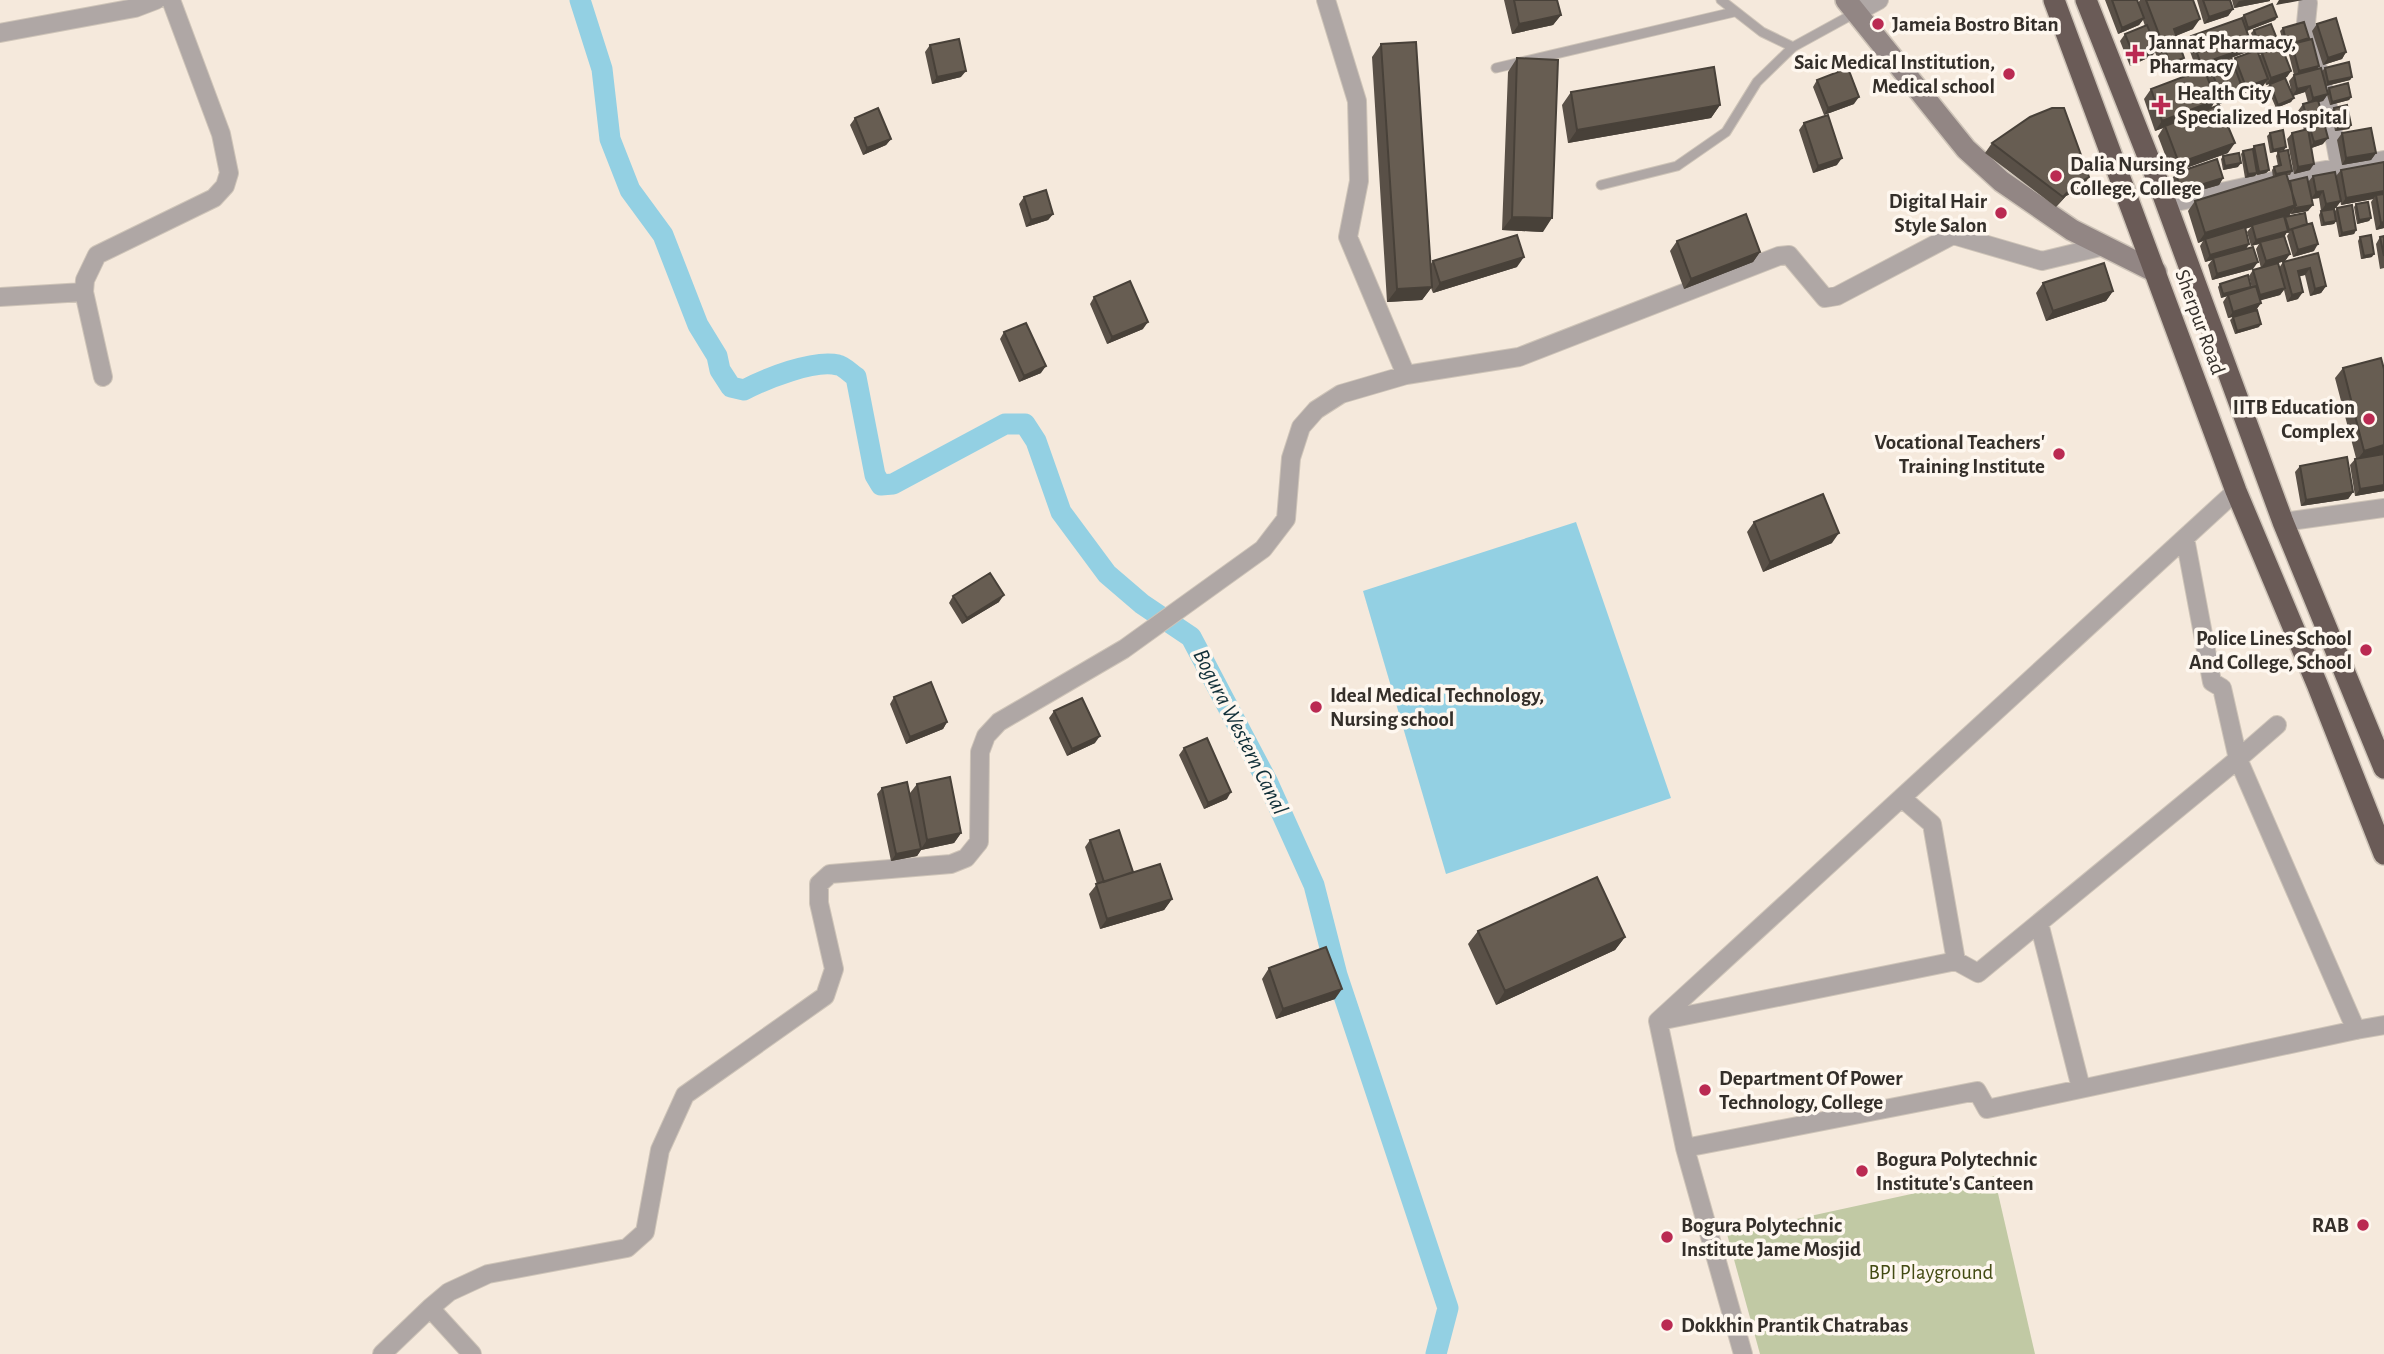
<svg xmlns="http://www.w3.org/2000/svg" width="2384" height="1354" font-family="'Alegreya Sans',sans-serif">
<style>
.green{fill:#c1c9a4}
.water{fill:#93d0e3}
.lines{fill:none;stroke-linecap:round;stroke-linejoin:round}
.canal{stroke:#93d0e3;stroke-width:21}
.lane-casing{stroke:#cec4b8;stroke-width:11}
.street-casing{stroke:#cec4b8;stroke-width:20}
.secondary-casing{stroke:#cec4b8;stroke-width:24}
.highway-casing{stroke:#cec4b8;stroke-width:24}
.lane{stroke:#afa7a5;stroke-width:9}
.street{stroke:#afa7a5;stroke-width:18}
.secondary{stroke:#928684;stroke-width:21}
.highway{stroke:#6a5b57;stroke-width:21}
.wall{fill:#595047}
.shaded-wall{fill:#484139}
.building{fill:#675d52;stroke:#484139;stroke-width:2}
.poi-dot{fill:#ba2a52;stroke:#fef7ef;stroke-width:2.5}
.labels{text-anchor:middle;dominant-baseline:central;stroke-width:7;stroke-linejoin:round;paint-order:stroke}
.poi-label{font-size:21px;font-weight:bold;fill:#342f2a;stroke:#fef7ef;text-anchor:start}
.street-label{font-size:21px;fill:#342f2a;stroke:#fef7ef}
.park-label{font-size:21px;fill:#434b13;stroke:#fef7ef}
.water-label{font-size:23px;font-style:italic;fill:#102f38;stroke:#fef7ef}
</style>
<rect width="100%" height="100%" fill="#f5e9dc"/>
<!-- green -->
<path class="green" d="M1994,1176L2035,1354H1760L1727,1234Z"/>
<!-- water -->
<path class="water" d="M1576,522L1671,798L1446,874L1363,591Z"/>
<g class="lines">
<!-- canal -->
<path class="canal" d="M580,0L602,69L610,139L630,190L663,235L698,325L717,356L720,370L731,387L744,390C765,379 814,359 838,365C844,366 851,374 856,377L875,475L881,485L893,484L1005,424H1025L1036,441L1061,512L1107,574L1142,604L1191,637L1268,783L1314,885L1337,975L1448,1308L1436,1354"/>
<!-- lane casing -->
<g class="lane-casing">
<path id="lane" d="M1721,0L1762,32L1793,47
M1496,68L1734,12
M1601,185L1677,166L1726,132L1757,82L1793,47L1855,13"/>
</g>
<!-- street casing -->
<g class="street-casing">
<path id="street" d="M1326,0L1357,101L1359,181L1348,237L1406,375
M2308,3L2306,23L2330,114L2340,168
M1855,13L1879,0
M0,33L135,8L156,0
M2167,204L2308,173L2384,160
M0,297L84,292
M103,377L84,292L85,280L97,255L214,198L225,186L229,173L221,134L171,0
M2283,522L2384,508
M2185,538L2212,682L2222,688L2238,759L2277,725
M2039,923L2081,1088
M1956,961L1978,973L2238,759L2356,1030
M1659,1021L1956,961L1932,824L1903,799
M1685,1148L1977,1091L1987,1109L2356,1030L2384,1025
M382,1354L430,1308
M472,1354L430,1308L449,1292L488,1274L627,1248L645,1232L660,1150L685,1095L825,996L834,969L819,903V884L830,874L951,864L966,858L979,842L980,752L986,736L999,722L1124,649L1263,549L1286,519L1291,458L1301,427L1316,410L1341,394L1406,375L1519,357L1779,256L1789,255L1825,298L1837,296L1953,235L2042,261L2104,246
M1743,1354L1685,1148L1658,1021L2236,491"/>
</g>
<!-- secondary casing -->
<g class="secondary-casing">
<path id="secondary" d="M1846,0L1966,149L2001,181L2072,230L2156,272"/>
</g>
<!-- highway casing -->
<g class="highway-casing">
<path id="highway" d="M2054,0L2236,491L2317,684L2384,854
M2086,0L2160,187L2283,522L2384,768"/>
</g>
<!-- lane -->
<use href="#lane" class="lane"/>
<!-- street -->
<use href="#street" class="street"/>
<!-- secondary -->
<use href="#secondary" class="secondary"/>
<!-- highway -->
<use href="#highway" class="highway"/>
</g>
<!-- wall -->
<path class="wall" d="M1504,0H1557L1561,15L1553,25L1512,34Z
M2105,0H2139L2137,1L2138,3L2140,0H2193V29L2176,36L2184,58L2177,68L2163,73L2155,52L2152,56L2130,66L2120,41L2125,34L2145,26L2143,20L2139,25L2118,34Z
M2197,0H2230L2233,9L2228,16L2204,24Z
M2232,0H2270V1L2234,8Z
M2244,15L2277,17L2275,20L2247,31V52L2231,58L2232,62L2235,58L2259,56L2261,54H2259L2251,33L2254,30L2279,44L2277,47L2291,71L2285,78L2292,94L2289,81L2294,75L2288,51L2291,46L2285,48L2280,31L2283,28L2309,38L2307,40L2319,66L2317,69L2327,91L2329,88L2351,97L2349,100L2330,105L2327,95L2323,101L2318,102L2323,144L2311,148L2310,170L2294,174L2287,139L2292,133L2304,130L2298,111L2303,104L2308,103L2305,92L2293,96L2291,102L2276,108L2267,87L2270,84L2266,85L2265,82L2263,86L2242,94L2241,92L2238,97L2217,105L2215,101L2211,108L2228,153L2172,173L2158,136L2163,128L2155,131L2144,99L2151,89L2205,71L2208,67L2197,71L2187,43L2191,36L2241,18Z
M2317,24L2346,52L2342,59L2323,65L2312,31Z
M1381,44L1430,265L1433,261L1517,267L1433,293L1431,288L1422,300L1387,302L1372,57Z
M930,45L961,77L932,84L925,52Z
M1517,58L1543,232L1502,230L1508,72Z
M2325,68L2352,77L2350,80L2326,86L2322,71Z
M1817,80L1854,104L1824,115L1813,87Z
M1571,92L1720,105L1711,118L1568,143L1562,105Z
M2334,108L2351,125L2349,129L2335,131L2331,111Z
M855,118L891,139L886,145L863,155L850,125Z
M1804,123L1837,165L1813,173L1799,130Z
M2270,133L2286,147L2284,150L2270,153L2267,136Z
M2342,133L2376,153L2371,160L2342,165L2337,140Z
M1992,143L2082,188L2066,196L2056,207L1985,153Z
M2254,146L2269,170L2266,173L2257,175L2256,174L2255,176L2245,178L2241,154L2243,151L2252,149Z
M2278,152L2292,171L2290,175H2287L2289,183L2290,181L2308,182L2313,176L2336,208L2321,211L2319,198L2311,199L2308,211L2291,214L2290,213L2289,216L2284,217L2314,251L2293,257L2287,236L2289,233H2286L2285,236L2290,254L2285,261L2261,268L2256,249L2259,244L2251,246L2247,232L2251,227L2245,229L2246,249L2253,269L2212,280L2208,265L2212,260L2205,262L2200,246L2203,241L2198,243L2188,211L2195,201L2273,177L2272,170L2274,167L2278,166L2276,156Z
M2223,156L2238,167L2223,170L2221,159Z
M2384,162V228L2376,230L2371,202L2373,199L2341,205L2336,176L2341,170Z
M2176,173L2223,178L2219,185L2177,197L2171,180Z
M1024,197L1053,214L1048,220L1026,227L1019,204Z
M2356,204L2371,218L2369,221L2357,224L2354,207Z
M2337,208L2356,230L2354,234L2339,237L2336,221L2334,224L2321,226L2319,215L2321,211H2335Z
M2384,236V268L2380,269L2376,244L2380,237Z
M2360,237L2372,257L2361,259L2358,241Z
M1677,241L1760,252L1753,262L1684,289L1670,251Z
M2318,253L2326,286L2321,293L2310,296L2305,275L2299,276L2298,299L2287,302L2284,290L2280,295L2260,300L2261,303L2256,310L2259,327L2235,334L2230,320L2233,317L2228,318L2223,302L2227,296L2221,298L2218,287L2220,284L2251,287L2250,288H2252L2249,276L2253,270L2279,268L2283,262Z
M2043,283L2113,291L2106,301L2046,321L2036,293Z
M1094,297L1143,329L1107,344L1090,304Z
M1004,332L1041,373L1019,382L1000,339Z
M2343,368L2384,491L2355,496L2350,465L2356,458L2335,378Z
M2300,466L2353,492L2348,499L2301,506L2295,472Z
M1754,522L1832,543L1763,572L1747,532Z
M953,596L999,602L962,624L949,603Z
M894,697L947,722L943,729L906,744L890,704Z
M1054,711L1095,743L1067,756L1049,718Z
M1184,748L1227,799L1204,809L1179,755Z
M917,784L961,833L954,843L921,850L917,856L891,861L877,794L882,788L910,793Z
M1090,840L1172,899L1164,910L1100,929L1089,894L1097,884L1085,847Z
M1478,931L1625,937L1615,950L1496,1005L1468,944Z
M1269,968L1335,999L1276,1019L1262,979Z"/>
<!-- shaded-wall -->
<path class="shaded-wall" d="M2245,0H2270V1L2234,8L2239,1Z
M2279,0H2303L2276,5Z
M2233,9L2228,16L2204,24L2209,17Z
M1561,15L1553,25L1512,34L1519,24Z
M2277,17L2275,20L2246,31L2248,28Z
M2144,18L2139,25L2118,34L2122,28Z
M2200,19L2193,29L2167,39L2174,29Z
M2309,38L2307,42L2292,44L2291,46L2285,48L2287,45Z
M2252,46L2247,52L2209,66V65L2208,67L2197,71L2201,64Z
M2157,50L2152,56L2130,66L2135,59Z
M2346,52L2342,59L2323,65L2328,58Z
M2184,58L2177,68L2163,73L2170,63Z
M2319,66L2314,72L2294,78L2299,71Z
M966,71L961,77L932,84L937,77Z
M2291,71L2287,77L2266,85L2271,78Z
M2352,77L2350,80L2326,86L2328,82Z
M2268,79L2263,86L2242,94L2246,87Z
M2310,86L2305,92L2292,96L2297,89Z
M2243,90L2238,97L2217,105L2222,98Z
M2328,94L2323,101L2308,105L2313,98Z
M1859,97L1854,104L1824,115L1828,108Z
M2351,97L2349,100L2330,105L2332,102Z
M2294,98L2291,102L2276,108L2278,105Z
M2216,100L2209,110L2165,126L2163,128L2155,131L2162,121Z
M1720,105L1711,118L1568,143L1577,130Z
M2351,125L2349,129L2335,131L2338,128Z
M2328,138L2323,144L2309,149L2314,142Z
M891,139L886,145L863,155L867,148Z
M2235,143L2228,153L2172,173L2179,163Z
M2286,147L2284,150L2270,153L2273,150Z
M2376,153L2371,160L2342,165L2346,158Z
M1842,158L1837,165L1813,173L1818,166Z
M2241,163L2238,167L2223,170L2225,166Z
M2314,164L2310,170L2294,174L2298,167Z
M2269,170L2266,173L2257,175L2259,172Z
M2257,173L2255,176L2245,178L2248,174Z
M2089,177L2082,188L2066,196L2056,207L2073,186Z
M2223,178L2219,185L2177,197L2181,191Z
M2323,191L2319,198L2311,199L2316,192Z
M2384,191V197L2376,195L2373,199L2341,205L2346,198Z
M2341,201L2336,208L2321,211L2326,204Z
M2296,205L2289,216L2253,226L2252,225L2251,227L2206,241L2205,239L2203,241L2198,243L2205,233Z
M2313,205L2308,211L2291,214L2295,208Z
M1053,214L1048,220L1026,227L1031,220Z
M1512,217L1552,218L1543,232L1502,230Z
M2371,218L2369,221L2357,224L2359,220Z
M2336,221L2334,224L2321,226L2324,223Z
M2384,222V228L2376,230L2381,223Z
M2356,230L2354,234L2339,237L2342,233Z
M2288,231L2283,238L2260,242L2259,244L2251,246L2256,240Z
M2249,244L2245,251L2213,258L2212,260L2205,262L2210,255Z
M2318,244L2314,251L2293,257L2298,250Z
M1760,252L1753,262L1684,289L1691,279Z
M2290,254L2285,261L2261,268L2266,261Z
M2374,254L2372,257L2361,259L2364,256Z
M1524,257L1517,267L1433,293L1440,283Z
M2258,262L2253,269L2212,280L2217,274Z
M2310,268L2305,275L2293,278L2298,271Z
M2326,286L2321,293L2310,296L2315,289Z
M1432,287L1422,300L1387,302L1397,289Z
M2251,287L2249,290L2221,298L2223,294Z
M2285,288L2280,295L2255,302L2260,295Z
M2113,291L2106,301L2046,321L2053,311Z
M2303,292L2298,299L2287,302L2292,295Z
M2261,303L2256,310L2228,318L2233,312Z
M1148,322L1143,329L1107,344L1112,337Z
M2261,324L2259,327L2235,334L2237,331Z
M1046,366L1041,373L1019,382L1024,376Z
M2384,445V454L2356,461L2364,451Z
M2384,485V491L2355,496L2360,489Z
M2353,492L2348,499L2301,506L2306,500Z
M1839,533L1832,543L1763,572L1770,562Z
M1004,595L999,602L962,624L967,618Z
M947,722L943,729L906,744L910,737Z
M1100,736L1095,743L1067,756L1072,749Z
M1231,792L1227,799L1204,809L1208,803Z
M961,833L954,843L921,850L917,856L891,861L896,854L921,849L927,840Z
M1172,899L1164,910L1100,929L1107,919Z
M1625,937L1615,950L1496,1005L1505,991Z
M1342,989L1335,999L1276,1019L1283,1009Z"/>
<!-- building -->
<path class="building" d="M1514,0H1557L1561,15L1519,24Z
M2112,0H2137L2144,18L2122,28Z
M2146,0H2193L2200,19L2174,29L2184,58L2170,63Z
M2203,0H2230L2233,9L2209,17Z
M2272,4L2277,17L2248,28L2244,15Z
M2242,18L2252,46L2201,64L2191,36Z
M2336,18L2346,52L2328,58L2317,24Z
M2304,22L2309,38L2287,45L2283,28Z
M2271,24L2279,44L2261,51L2254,30Z
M2147,25L2157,50L2135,59L2125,34Z
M959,39L966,71L937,77L930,45Z
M2312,39L2319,66L2299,71L2292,44Z
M1416,42L1432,287L1397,289L1381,44Z
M2281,45L2291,71L2271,78L2262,53Z
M2257,50L2268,79L2246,87L2235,58Z
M2231,57L2243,90L2222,98L2209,65Z
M1517,58L1558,60L1552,218L1512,217Z
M2349,62L2352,77L2328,82L2325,68Z
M1714,67L1720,105L1577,130L1571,92Z
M1848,68L1859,97L1828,108L1817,80Z
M2321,68L2328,94L2313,98L2310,86L2297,89L2294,75Z
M2204,69L2216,100L2162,121L2151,89Z
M2285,78L2294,98L2278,105L2270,84Z
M2348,83L2351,97L2332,102L2329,88Z
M2318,100L2328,138L2314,142L2303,104Z
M2219,105L2235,143L2179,163L2165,126Z
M2347,105L2351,125L2338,128L2334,108Z
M878,108L891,139L867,148L855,118Z
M2052,108H2064L2089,177L2073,186L2063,197L1992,143L2030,117Z
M1828,115L1842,158L1818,166L1804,123Z
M2371,128L2376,153L2346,158L2342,133Z
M2308,129L2314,164L2298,167L2292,133Z
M2283,130L2286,147L2273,150L2270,133Z
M2264,144L2269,170L2259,172L2254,146Z
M2253,149L2257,173L2248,174L2243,151Z
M2288,150L2292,171L2276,174L2274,167L2281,165L2278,152Z
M2239,153L2241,163L2225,166L2223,156Z
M2217,159L2223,178L2181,191L2176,173Z
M2384,162V191L2346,198L2341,170Z
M2335,172L2341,201L2326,204L2323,191L2316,192L2313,176Z
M2286,173L2296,205L2205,233L2195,201Z
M2307,177L2313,205L2295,208L2290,181Z
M1046,190L1053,214L1031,220L1024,197Z
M2384,194V222L2381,223L2376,195Z
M2368,202L2371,218L2359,220L2356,204Z
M2352,205L2356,230L2342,233L2337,208Z
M2334,209L2336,221L2324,223L2321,211Z
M2305,213L2307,224L2289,230L2285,217Z
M1746,214L1760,252L1691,279L1677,241Z
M2284,216L2288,231L2256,240L2252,225Z
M2312,223L2318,244L2298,250L2292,229Z
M2245,227L2249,244L2210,255L2205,239Z
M1517,235L1524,257L1440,283L1433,261Z
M2371,235L2374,254L2364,256L2360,237Z
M2284,236L2290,254L2266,261L2260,242Z
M2384,236V256L2380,237Z
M2253,247L2258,262L2217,274L2213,258Z
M2318,253L2326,286L2315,289L2310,268L2298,271L2303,292L2292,295L2283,262Z
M2104,263L2113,291L2053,311L2043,283Z
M2278,263L2285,288L2260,295L2253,270Z
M2248,275L2251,287L2223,294L2220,284Z
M1130,281L1148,322L1112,337L1094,297Z
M2256,286L2261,303L2233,312L2228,295Z
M2257,310L2261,324L2237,331L2233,317Z
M1026,323L1046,366L1024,376L1004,332Z
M2381,358L2384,369V445L2364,451L2343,368Z
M2384,454V485L2360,489L2355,459Z
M2347,457L2353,492L2306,500L2300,466Z
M1823,494L1839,533L1770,562L1754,522Z
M990,573L1004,595L967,618L953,596Z
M931,682L947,722L910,737L894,697Z
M1082,698L1100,736L1072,749L1054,711Z
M1207,738L1231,792L1208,803L1184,748Z
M950,777L961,833L927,840L917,784Z
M907,782L921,849L896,854L882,788Z
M1119,830L1133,872L1104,882L1090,840Z
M1160,864L1172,899L1107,919L1096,884Z
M1597,877L1625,937L1505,991L1478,931Z
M1326,947L1342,989L1283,1009L1269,968Z"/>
<!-- markers -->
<g class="poi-dot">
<circle cx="1878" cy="24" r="7"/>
<path d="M2131.5 43.5h7v7h7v7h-7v7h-7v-7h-7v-7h7z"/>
<circle cx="2009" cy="74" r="7"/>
<path d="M2157.5 94.5h7v7h7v7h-7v7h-7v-7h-7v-7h7z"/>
<circle cx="2056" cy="176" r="7"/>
<circle cx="2001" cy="213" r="7"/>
<circle cx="2369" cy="419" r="7"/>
<circle cx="2059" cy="454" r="7"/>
<circle cx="2366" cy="650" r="7"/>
<circle cx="1316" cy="707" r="7"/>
<circle cx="1705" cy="1090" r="7"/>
<circle cx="1862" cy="1171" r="7"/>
<circle cx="2363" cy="1225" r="7"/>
<circle cx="1667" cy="1237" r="7"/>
<circle cx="1667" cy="1325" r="7"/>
</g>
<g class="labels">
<!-- poi labels -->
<g class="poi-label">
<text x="1892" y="24">Jameia Bostro Bitan</text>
<text x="2149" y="42">Jannat Pharmacy,<tspan x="2149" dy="24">Pharmacy</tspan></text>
<text x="1995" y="62" text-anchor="end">Saic Medical Institution,<tspan x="1995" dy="24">Medical school</tspan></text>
<text x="2177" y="93">Health City<tspan x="2177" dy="24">Specialized Hospital</tspan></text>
<text x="2070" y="164">Dalia Nursing<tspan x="2070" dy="24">College, College</tspan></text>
<text x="1987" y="201" text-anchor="end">Digital Hair<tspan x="1987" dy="24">Style Salon</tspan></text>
<text x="2355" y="407" text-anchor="end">IITB Education<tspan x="2355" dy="24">Complex</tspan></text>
<text x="2045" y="442" text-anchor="end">Vocational Teachers'<tspan x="2045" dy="24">Training Institute</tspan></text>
<text x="2352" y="638" text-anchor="end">Police Lines School<tspan x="2352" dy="24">And College, School</tspan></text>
<text x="1330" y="695">Ideal Medical Technology,<tspan x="1330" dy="24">Nursing school</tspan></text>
<text x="1719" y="1078">Department Of Power<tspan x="1719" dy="24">Technology, College</tspan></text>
<text x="1876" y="1159">Bogura Polytechnic<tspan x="1876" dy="24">Institute's Canteen</tspan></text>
<text x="1681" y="1225">Bogura Polytechnic<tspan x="1681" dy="24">Institute Jame Mosjid</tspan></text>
<text x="2349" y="1225" text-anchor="end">RAB</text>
<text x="1681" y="1325">Dokkhin Prantik Chatrabas</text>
</g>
<!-- street labels -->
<g class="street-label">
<text transform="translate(2200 322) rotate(70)">Sherpur Road</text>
</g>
<!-- park labels -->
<g class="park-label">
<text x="1931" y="1272">BPI Playground</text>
</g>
<!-- water labels -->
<g class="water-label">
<text transform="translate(1240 732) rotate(63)">Bogura Western Canal</text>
</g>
</g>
</svg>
